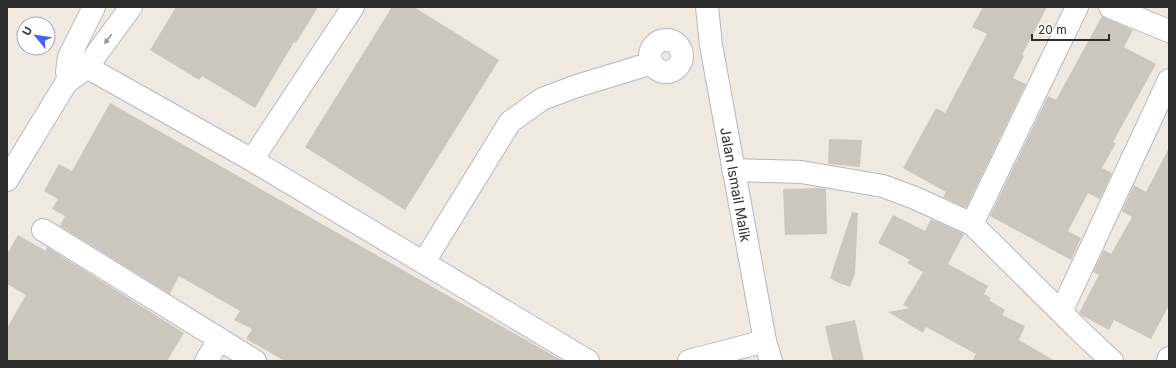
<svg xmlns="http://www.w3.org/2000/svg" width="1176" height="368" font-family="Inter,sans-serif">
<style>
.building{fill:#cbc7bf}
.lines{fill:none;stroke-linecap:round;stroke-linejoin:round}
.street-casing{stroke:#b4b7c1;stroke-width:24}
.secondary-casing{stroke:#b4b7c1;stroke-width:24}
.street{stroke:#fff;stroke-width:22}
.secondary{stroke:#fff;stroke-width:22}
.oneway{fill:#969696}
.labels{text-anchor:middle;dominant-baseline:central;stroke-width:3.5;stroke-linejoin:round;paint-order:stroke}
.street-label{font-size:14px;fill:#2e2e2e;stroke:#fff}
</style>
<rect width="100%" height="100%" fill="#efe9e1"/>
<!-- building -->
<path class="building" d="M176,7H318L296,43L294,42L255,108L202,76L199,80L150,50Z
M392,7H414L499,60L405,210L305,147Z
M983,7H1047L1022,55L1024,56L1013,78L1026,84L966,208L943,197L946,192L903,168L936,108L945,113L987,34L972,27Z
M1102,16L1133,30L1124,47L1156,64L1113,142L1116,143L1102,168L1112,173L1100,199L1088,193L1068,231L1081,238L1071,260L990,216L1048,96L1056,100Z
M110,103L336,232L563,361H285L246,339L252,329L234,320L240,311L179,276L170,294L60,226L65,216L52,209L58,199L44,191L59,164L72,171Z
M829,139L862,140L860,167L828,164Z
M1169,148V305L1151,339L1114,320L1109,330L1083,316L1079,313L1099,275L1093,272L1104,250L1111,254L1132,217L1122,211L1134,185L1146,192Z
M818,188L826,189L827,234L785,235L783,189Z
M852,212L858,213L855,273L850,287L839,283L830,278Z
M893,215L925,231L931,219L964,234L948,264L988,286L984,294L991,298L989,300L1005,310L1002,315L1025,326L1019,340L1055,361H972L976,354L926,327L923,333L888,312L910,308L903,305L923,272L907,263L910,260L878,243Z
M18,235L46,251L47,247L184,333L167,361H7V328L26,295L7,284V254Z
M855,320L864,361H833L825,326Z"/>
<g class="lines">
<!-- street casing -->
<g class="street-casing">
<path id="street" d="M1110,7L1169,31
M650 56a16 16 0 1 1 32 0a16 16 0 1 1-32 0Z
M69,57L252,160L588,361
M67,72L69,57L94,7
M252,160L353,7
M733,170L801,172L883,186L915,198L972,224L1082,333L1112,361
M7,180L66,83L87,67L131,7
M972,224L1077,7
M43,230L255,361
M424,262L510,122L542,99L577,86L652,63
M1061,312L1169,80
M206,361L220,339
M689,361L765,341
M1168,361L1169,358"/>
</g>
<!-- secondary casing -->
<g class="secondary-casing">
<g id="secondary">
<path id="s1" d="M707,7L711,45L765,341L771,361"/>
</g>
</g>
<!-- street -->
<use href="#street" class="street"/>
<!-- secondary -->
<use href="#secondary" class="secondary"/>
</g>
<!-- one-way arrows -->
<defs><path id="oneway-solid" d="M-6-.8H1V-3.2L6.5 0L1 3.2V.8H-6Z"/></defs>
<use class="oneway" href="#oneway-solid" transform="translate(108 39) rotate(127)"/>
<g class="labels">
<!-- street labels -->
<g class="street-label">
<text stroke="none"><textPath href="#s1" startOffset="180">Jalan Ismail Malik</textPath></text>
</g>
</g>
<!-- border -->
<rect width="1176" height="368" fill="none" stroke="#2e2e2e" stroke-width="16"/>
<!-- north arrow -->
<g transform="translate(36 36) rotate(299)"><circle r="19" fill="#ffffff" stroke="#ababab"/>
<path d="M0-3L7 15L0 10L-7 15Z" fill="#4264fb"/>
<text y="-6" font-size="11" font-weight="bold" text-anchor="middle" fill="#2e2e2e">U</text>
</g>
<!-- scale -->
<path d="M1032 34v6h77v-6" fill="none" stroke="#2e2e2e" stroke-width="2"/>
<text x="1038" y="34" font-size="12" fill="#2e2e2e" stroke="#ffffff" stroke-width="3" paint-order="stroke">20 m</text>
</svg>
